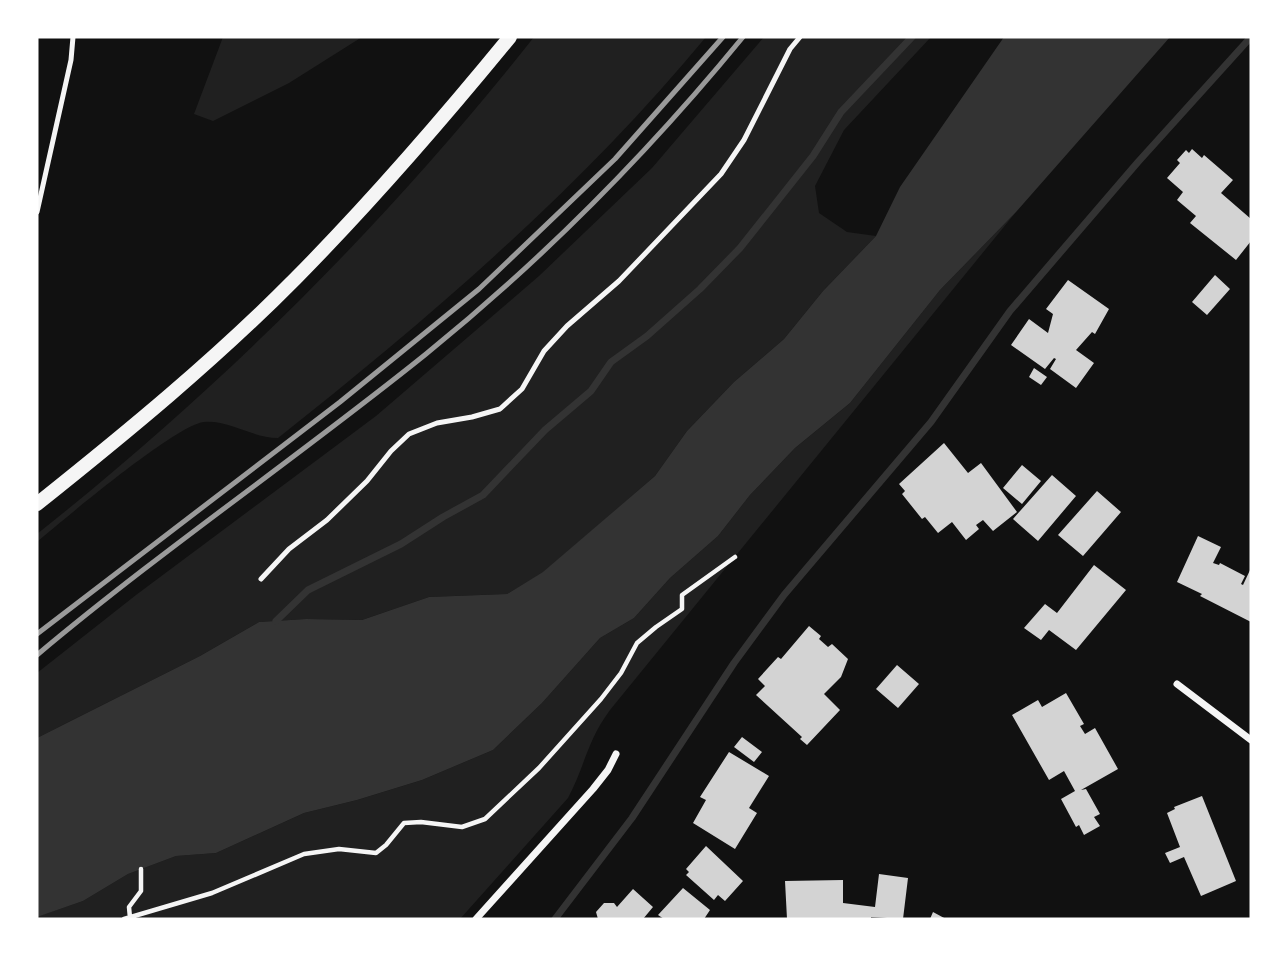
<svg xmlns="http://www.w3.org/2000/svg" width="1288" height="956" font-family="'Fira Sans Condensed',sans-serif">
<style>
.green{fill:#202020}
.water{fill:#333}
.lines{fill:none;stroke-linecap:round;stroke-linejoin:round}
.stream{stroke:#333;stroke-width:7}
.building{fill:#d3d3d3}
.path{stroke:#f5f5f5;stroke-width:4.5}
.service{stroke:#f5f5f5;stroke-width:5}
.minor{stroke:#f5f5f5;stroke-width:7}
.secondary{stroke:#f5f5f5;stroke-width:14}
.rail{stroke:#9a9a9a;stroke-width:5}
</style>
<rect width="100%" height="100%" fill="#111"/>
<!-- green -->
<path class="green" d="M223,37H362L289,83L213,121L194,114Z
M534,37H706C581,188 431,317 278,438C252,438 230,420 204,422C177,424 63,520 37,542V534C222,387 387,223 534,37Z
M764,37H931L844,130L815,186L819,213L847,232L876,236L823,291L784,339L734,382L687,431L655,476L544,572L507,594L429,597L362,620L306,619L259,622L200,656L37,738V673L136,595L376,416L539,276L652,168Z
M1016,212L610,710C587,741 585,766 568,798L460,919H37L39,916L83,901L128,874L176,856L216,853L304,813L357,800L422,780L493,750L542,703L600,638L634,618L670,578L718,536L750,495L795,448L850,403L940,290Z"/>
<!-- water -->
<path class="water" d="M1004,37H1170L1016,212L940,290L850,403L795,448L750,495L718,536L670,578L634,618L600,638L542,703L493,750L422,780L357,800L304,813L216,853L176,856L128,874L83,901L37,917V738L200,656L259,622L306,619L362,620L429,597L507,594L543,572L655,476L687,431L734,382L784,339L823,291L876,236L900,187Z"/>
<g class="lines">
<!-- stream -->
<path class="stream" d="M276,621L308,590L401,544L443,517L483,495L545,430L591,391L611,362L647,336L700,289L740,248L813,156L841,112L912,37
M555,919L632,818L734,663L784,595L931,422L1010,311L1138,162L1251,37"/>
</g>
<!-- building -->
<path class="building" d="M1192,149L1202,158L1204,155L1233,180L1221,193L1251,219V241L1236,260L1190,223L1196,216L1177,200L1183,192L1167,178L1180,163L1177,160L1186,150L1189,153Z
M1215,275L1230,289L1207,315L1192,302Z
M1068,280L1109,309L1095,334L1092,332L1076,350L1094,363L1076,388L1050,369L1056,359L1054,358L1045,369L1011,345L1029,319L1048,333L1053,314L1046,309Z
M1034,368L1047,377L1041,385L1029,377Z
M944,443L968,473L981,463L1017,512L993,531L983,520L976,525L979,529L966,540L952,522L938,533L925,517L922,519L902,494L905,491L899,484Z
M1022,465L1041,481L1022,504L1003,488Z
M1052,475L1076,496L1038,541L1013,519Z
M1097,491L1121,512L1083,556L1058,535Z
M1198,536L1221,547L1213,563L1219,565L1220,563L1245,576L1241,584L1243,585L1251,568V622L1200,596L1202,594L1177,582Z
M1094,565L1126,590L1076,650L1049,630L1041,640L1024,628L1045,604L1057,613Z
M809,626L821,636L819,639L828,647L832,644L848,659L841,677L824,694L840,710L807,745L800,739L802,737L756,695L765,686L758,679L778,657L781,659Z
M897,665L919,684L898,708L876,689Z
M1066,693L1084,724L1080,726L1085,734L1095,728L1118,769L1081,790L1086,789L1100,814L1094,817L1100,826L1084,835L1079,825L1076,827L1061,799L1075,791L1064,771L1049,780L1012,715L1038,700L1042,707Z
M742,737L762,752L754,762L734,747Z
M729,752L769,776L749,808L757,813L735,849L693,823L706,800L700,797Z
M1202,796L1236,881L1201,896L1184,857L1170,863L1165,853L1180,847L1167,813L1175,809L1174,807Z
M706,846L743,881L725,901L718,895L714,900L686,875L689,872L686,869Z
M879,874L908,878L903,919L871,917V919H787L785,881L843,880V903L875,907Z
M683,888L710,910L704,919H664L658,915Z
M633,889L653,907L643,919H598L596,912L604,903H614L617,907Z
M933,912L946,919H930Z"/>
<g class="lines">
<!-- path -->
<path class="path" d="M130,918L129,907L141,891V869
M124,919L212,893L304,854L339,849L376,853L386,845L404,823L421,822L462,827L485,819L539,768L601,699L621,673L637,643L656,627L682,609V595L735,557"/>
<!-- service -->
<path class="service" d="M37,212L71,60L73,37
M261,579L289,549L327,520L367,481L391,451L409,434L437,423L472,417L500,409L522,389L544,351L567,326L619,281L721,174L744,140L790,49L800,37"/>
<!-- minor -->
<path class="minor" d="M1177,684L1251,740
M476,919L593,789L608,770L616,754"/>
<!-- secondary -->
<path class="secondary" d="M37,504C126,433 215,360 296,278C372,201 442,120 510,37"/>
<!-- rail -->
<path class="rail" d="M37,634L340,402L479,289L615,159L723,37
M37,655C162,550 298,457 426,354C542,260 648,153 743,37"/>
</g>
<!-- border -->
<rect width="1288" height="956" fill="none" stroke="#ffffff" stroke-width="77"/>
</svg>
